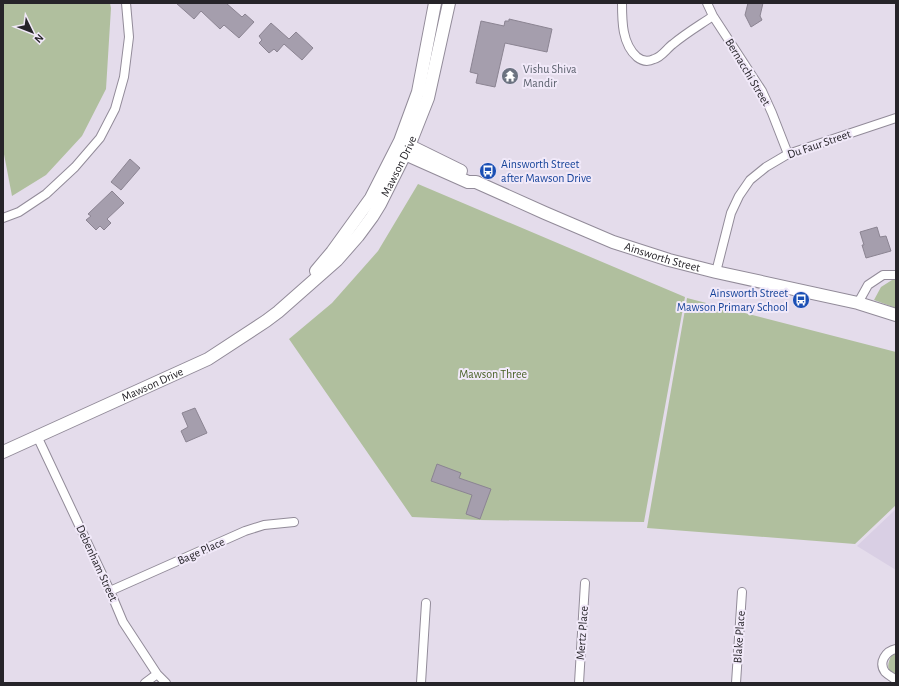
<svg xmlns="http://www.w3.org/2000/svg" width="899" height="686" font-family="'Alegreya Sans',sans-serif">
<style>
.built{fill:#d9cfe4}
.green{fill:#b0bf9e}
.building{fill:#a59ead;stroke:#8b8492}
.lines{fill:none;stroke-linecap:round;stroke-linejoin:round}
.street-casing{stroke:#928b99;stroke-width:10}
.secondary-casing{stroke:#928b99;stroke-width:14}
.street{stroke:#fff;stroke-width:8}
.secondary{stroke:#fff;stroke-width:12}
.labels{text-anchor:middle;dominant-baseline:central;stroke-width:4;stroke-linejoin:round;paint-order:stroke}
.worship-label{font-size:12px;fill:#5b616d;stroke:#f1e9f9;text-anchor:start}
.street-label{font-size:12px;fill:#262429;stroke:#f1e9f9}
.transit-label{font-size:12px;fill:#164399;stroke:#f1e9f9;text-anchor:start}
.park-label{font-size:12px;fill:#496126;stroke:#f1e9f9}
</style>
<rect width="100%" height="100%" fill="#e4dceb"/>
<!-- built -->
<path class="built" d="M896,509V570L857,546Z"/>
<!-- green -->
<path class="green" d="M3,3H110L111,8L106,89L82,136L46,175L12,196L3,149Z
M418,184L685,297L644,522L479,520L412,517L289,339L332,303L378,251Z
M892,280H896V308L874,300L881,287Z
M687,298L896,352V505L855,544L647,528Z
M896,653V680C887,669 886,667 892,654Z"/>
<!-- building -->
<path class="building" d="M176,3H226L242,17L245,14L254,22L239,38L224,25L220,29L201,11L194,19Z
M748,3H763L760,16L762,20L751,27L745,15Z
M509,19L552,29L547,52L505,43L495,87L476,83L478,74L470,72L481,21L504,26L505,21H509Z
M271,23L289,39L296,32L313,48L302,60L284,44L277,52L274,49L269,53L259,43L262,40L259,36Z
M130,159L140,168L121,190L111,182Z
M112,191L124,203L107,219L111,223L104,230L100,226L96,230L86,220L91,216L88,214Z
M877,227L880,237L886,236L891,251L866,258L862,245H864L860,232Z
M195,408L207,433L186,442L181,431L188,427L182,413Z
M437,464L461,473L459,478L491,489L480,519L466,514L472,495L431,481Z"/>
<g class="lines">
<!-- street casing -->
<g class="street-casing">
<path id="street" d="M622,3C622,21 622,44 637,57C642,61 648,62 654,59C662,57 667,48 673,44C686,33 700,25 713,16
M707,3L713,16L762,91L772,113L788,154
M3,218L19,212L46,194L75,167L100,138L115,109L124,77L129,37L126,3
M716,272L731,213L739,196L750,180L766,167L788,154L896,118
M858,303L868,285L883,275H896
M37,436L110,591L123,622L157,674L166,683
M110,591L245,531L264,525L294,522
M896,649C886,651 878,662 885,672C888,675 892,677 896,680
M145,683L157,674
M421,683L426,603
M579,683L585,583
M736,683L742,592"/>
</g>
<!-- secondary casing -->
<g class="secondary-casing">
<g id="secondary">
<path d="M402,142L461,171"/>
<path id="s1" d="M396,150L468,182H476L545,213L613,242L669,260L716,272L858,303L896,315"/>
<path d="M316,271L332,252L371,198L400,141L418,92L435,3"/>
<path id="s2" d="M3,452L208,359L266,321L278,312L337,260L358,236L372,217L380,204L409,146L428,98L449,3"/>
</g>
</g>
<!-- street -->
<use href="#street" class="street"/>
<!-- secondary -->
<use href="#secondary" class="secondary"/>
</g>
<!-- icons -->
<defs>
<g id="temple-disc" transform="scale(0.9)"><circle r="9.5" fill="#6b7280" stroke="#f1e9f9"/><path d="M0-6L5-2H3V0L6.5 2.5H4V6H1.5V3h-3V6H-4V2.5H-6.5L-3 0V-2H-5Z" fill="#fff"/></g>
<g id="bus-disc" transform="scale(0.9)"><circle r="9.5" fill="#1a4fb4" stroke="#f1e9f9"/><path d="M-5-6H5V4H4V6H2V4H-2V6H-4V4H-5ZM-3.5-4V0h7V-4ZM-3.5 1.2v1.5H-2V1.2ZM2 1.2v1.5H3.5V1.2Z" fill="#fff"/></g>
</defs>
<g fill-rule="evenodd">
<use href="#temple-disc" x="510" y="76"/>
<use href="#bus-disc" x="488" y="171"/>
<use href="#bus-disc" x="801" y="300"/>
</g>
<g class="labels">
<!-- worship labels -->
<g class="worship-label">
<text x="523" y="69">Vishu Shiva<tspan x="523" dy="14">Mandir</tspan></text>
</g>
<!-- street labels -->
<g class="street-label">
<text transform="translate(748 72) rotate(59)">Bernacchi Street</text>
<text transform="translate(819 144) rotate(-19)">Du Faur Street</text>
<text stroke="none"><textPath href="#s2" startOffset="501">Mawson Drive</textPath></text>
<text stroke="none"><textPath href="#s1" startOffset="288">Ainsworth Street</textPath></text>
<text stroke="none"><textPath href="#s2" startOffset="164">Mawson Drive</textPath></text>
<text transform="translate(201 551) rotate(-24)">Bage Place</text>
<text transform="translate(97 563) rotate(65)">Debenham Street</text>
<text transform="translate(582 633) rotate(-86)">Mertz Place</text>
<text transform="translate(739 637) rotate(-86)">Blake Place</text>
</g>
<!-- transit labels -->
<g class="transit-label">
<text x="501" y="164">Ainsworth Street<tspan x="501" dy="14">after Mawson Drive</tspan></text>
<text x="788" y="293" text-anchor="end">Ainsworth Street<tspan x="788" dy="14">Mawson Primary School</tspan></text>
</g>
<!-- park labels -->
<g class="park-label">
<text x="493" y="374">Mawson Three</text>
</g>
</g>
<!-- border -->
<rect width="899" height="686" fill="none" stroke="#262429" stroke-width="8"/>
<!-- north arrow -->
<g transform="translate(32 32) rotate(133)" stroke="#f1e9f9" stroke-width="3" paint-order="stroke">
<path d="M0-3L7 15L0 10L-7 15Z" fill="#262429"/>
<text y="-6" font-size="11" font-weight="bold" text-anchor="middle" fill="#262429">N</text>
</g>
</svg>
